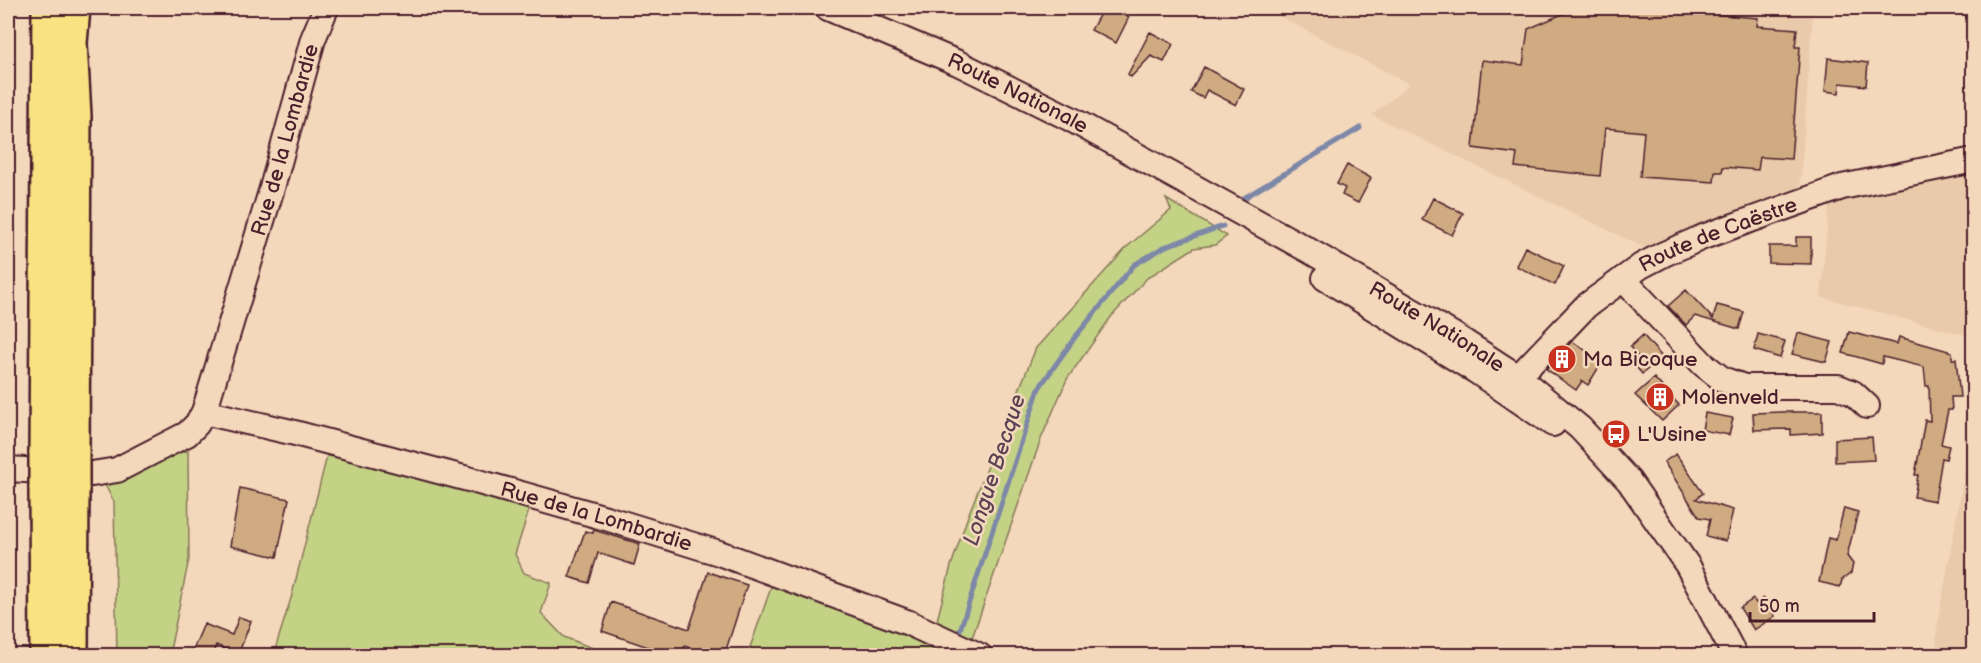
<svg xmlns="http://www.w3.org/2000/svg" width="1981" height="663" font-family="'Balsamiq Sans',sans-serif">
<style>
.built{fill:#e9caaa}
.green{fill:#c4d286;stroke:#877858;stroke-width:1.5}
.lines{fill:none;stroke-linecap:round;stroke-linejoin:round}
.stream{stroke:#7d87a7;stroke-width:5}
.building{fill:#d0ab82;stroke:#4a1f2b;stroke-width:1.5}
.minor-casing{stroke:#4a1f2b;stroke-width:28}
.highway-casing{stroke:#4a1f2b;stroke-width:38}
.minor{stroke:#f4d8bb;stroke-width:24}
.highway{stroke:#f8e281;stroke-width:33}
.highway-bridge-casing{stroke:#4a1f2b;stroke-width:38;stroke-linecap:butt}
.highway-bridge{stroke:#f8e281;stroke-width:33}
.labels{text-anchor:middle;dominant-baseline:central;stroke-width:5;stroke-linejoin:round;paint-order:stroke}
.street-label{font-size:21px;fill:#4a1f2b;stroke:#f4d8bb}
.poi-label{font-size:21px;fill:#4a1f2b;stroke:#f4d8bb;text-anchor:start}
.water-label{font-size:22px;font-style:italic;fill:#5b4254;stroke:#f4d8bb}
</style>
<rect width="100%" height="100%" fill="#f4d8bb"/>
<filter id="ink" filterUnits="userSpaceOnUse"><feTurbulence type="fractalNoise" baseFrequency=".0167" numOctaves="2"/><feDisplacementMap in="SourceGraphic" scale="12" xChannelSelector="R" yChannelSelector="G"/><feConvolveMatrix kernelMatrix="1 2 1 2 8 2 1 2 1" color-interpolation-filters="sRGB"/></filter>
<g filter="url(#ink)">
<!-- built -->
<path class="built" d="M1263,8H1813L1800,188L1651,251L1372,115L1410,84Z
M1973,145V337L1821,297L1829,205L1883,186L1876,166Z
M1973,424V655H1936L1937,628Z"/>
<!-- green -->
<path class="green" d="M1166,199L1227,236L1215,245L1194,248L1147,278L1111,317L1067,379L1041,439L971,641L935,628L951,566L969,513L1036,348L1128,246L1171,210Z
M329,448L532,501L515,554L524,573L551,583L541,613L564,637L610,655L273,656L292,595Z
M188,451L189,559L169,655H117L114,502L105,485C135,482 161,453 188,451Z
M773,582L943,649L949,655L747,656Z"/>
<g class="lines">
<!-- stream -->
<path class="stream" d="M1244,198L1360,128
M960,630L1039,388L1076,336L1134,265L1164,247L1223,226"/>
</g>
<!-- building -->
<path class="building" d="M1576,8H1663V10L1758,18L1757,26L1797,29L1795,47H1800L1791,159L1760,157L1758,170L1723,167L1722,172H1715L1714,182L1640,177L1644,132L1605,128L1600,176L1515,167L1517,154L1473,148L1482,60L1523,65L1528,29Z
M1116,10L1129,17L1116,43L1091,30L1101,12L1105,14Z
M1150,32L1173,44L1164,62L1151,56L1131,77L1128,74Z
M1828,58L1868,63L1866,86L1840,83L1839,93L1825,91Z
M1204,67L1244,89L1236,105L1207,90L1203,98L1191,92Z
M1347,165L1371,178L1358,203L1342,195L1345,188L1337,184Z
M1433,198L1463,213L1452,235L1422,220Z
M1796,237H1811V264L1769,263V246H1796Z
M1525,247L1564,266L1555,285L1516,266Z
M1686,290L1713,319L1717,305L1744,312L1739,329L1695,316L1686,325L1668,306Z
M1849,332L1897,344L1899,337L1952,352V359H1956L1960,397H1951L1952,410H1948L1941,444L1949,446L1946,459L1942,458L1935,501L1914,497L1918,475H1915L1925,420L1930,421L1929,386H1926L1924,367L1883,357L1882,364L1843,353Z
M1798,333L1832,342L1826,362L1792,354Z
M1758,334L1785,341L1780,358L1754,350Z
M1643,335L1662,357L1642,374L1633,363L1639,358L1630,347Z
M1572,341L1602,362L1588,385L1582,381L1576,390L1546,369Z
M1654,378L1679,405L1662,421L1635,395Z
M1782,412H1822V433L1791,435V429L1754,430L1753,413Z
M1705,413L1733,418L1729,435L1702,430Z
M1872,437L1874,460L1835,462V439Z
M1676,454L1703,493L1696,499L1733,510L1726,541L1706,536L1710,519L1699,517L1664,462Z
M240,488L289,499L277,557L230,546Z
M1844,508L1858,512L1847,556L1853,564L1851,573L1842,580L1840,587L1819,582L1828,538L1836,540Z
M594,530L640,544L634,565L598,553L589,583L569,577L585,531L593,533Z
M708,572L747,585L724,656H713L685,646L681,656H674L602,631L611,602L689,629Z
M1764,598L1775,616L1754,630L1740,608L1753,599L1756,603Z
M239,617L251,621L238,655L216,645L212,656H200L192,652L204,624L232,635Z"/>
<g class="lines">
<!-- minor casing -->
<g class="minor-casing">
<g id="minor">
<path id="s1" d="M828,8L958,63L1069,118L1308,250L1452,334L1518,377L1580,428L1629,481L1688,566L1735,656"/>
<path d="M1325,278L1476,371L1553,424"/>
<path d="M1623,279L1703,364L1722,379L1744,387H1838L1853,393L1867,406"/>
<path id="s2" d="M1510,389L1522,373L1586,306L1641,266L1664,254L1703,237L1842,187L1974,160"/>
<path id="s3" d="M204,412L291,432L468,479L606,518L719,553L909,623L980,656"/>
<path id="s4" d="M8,469L92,474L117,470L187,434L197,424L204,412L272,188L313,39L326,8"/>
</g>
</g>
<!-- highway casing -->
<g class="highway-casing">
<path id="highway" d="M72,453L74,116L70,43L73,8
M46,454L49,8
M46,487L47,656
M71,656L72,487"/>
</g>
<!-- minor -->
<use href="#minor" class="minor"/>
<!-- highway -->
<use href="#highway" class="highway"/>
<!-- highway-bridge casing -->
<g class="highway-bridge-casing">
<path id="highway-bridge" d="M46,454V487
M72,487V453"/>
</g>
<!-- highway-bridge -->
<use href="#highway-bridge" class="highway-bridge"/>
</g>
</g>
<!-- icons -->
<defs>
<g id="building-disc" transform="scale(1.5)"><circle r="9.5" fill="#c8321e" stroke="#f4d8bb"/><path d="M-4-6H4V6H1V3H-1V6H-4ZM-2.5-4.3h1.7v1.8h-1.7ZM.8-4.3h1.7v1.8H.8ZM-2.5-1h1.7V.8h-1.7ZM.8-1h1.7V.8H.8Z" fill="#fff"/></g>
<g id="bus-disc" transform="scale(1.5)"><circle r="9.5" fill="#c8321e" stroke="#f4d8bb"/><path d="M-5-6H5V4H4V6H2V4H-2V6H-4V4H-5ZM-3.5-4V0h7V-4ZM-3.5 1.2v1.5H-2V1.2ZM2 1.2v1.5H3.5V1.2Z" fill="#fff"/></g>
</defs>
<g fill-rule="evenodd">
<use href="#building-disc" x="1562" y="359"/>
<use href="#building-disc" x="1660" y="397"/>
<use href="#bus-disc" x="1616" y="434"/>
</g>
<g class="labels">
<!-- street labels -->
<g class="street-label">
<text stroke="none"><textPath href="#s1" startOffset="208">Route Nationale</textPath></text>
<text stroke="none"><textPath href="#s4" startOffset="500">Rue de la Lombardie</textPath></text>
<text stroke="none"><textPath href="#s2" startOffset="264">Route de Caëstre</textPath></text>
<text stroke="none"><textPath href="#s1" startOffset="688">Route Nationale</textPath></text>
<text stroke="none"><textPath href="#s3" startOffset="406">Rue de la Lombardie</textPath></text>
</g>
<!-- poi labels -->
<g class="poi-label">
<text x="1583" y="359">Ma Bicoque</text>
<text x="1681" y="397">Molenveld</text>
<text x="1637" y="434">L'Usine</text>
</g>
<!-- water labels -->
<g class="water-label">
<text transform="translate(995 470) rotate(-72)">Longue Becque</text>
</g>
</g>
<!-- margin -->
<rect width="1981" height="663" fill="none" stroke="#f4d8bb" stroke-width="30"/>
<rect x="15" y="15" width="1951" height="633" fill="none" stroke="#4a1f2b" stroke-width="2" filter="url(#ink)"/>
<!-- scale -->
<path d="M1750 612v9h124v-9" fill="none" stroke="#4a1f2b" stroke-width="3"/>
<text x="1759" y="612" font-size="18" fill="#4a1f2b" stroke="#f4d8bb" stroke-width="4.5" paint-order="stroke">50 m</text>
</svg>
